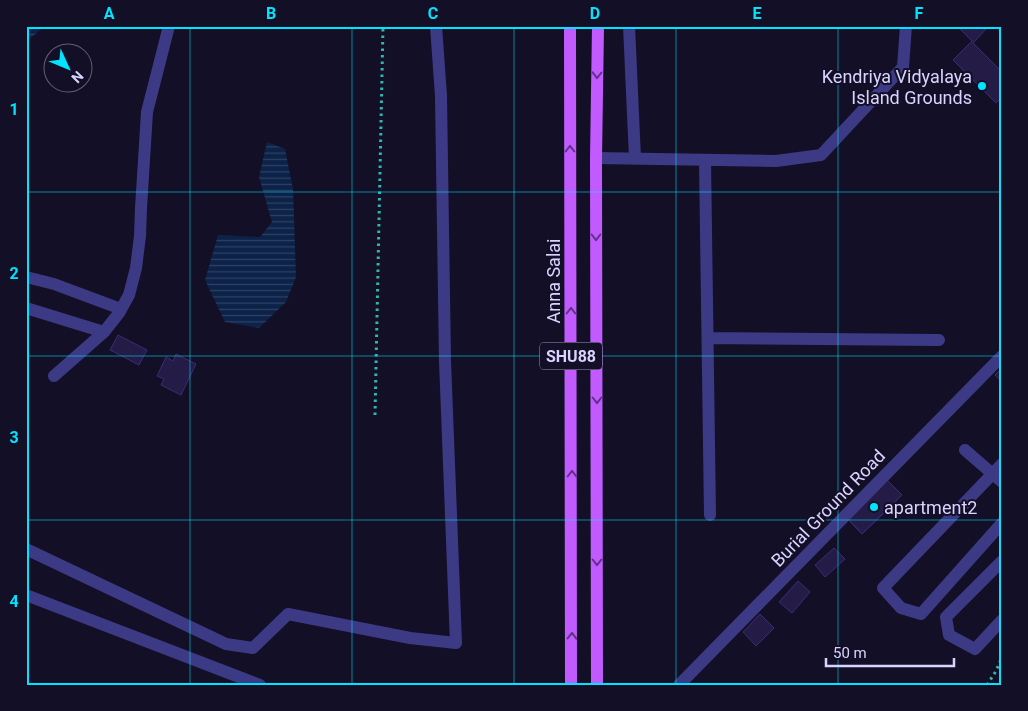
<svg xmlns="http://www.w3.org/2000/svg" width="1028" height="711" font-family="Roboto,sans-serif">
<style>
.water{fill:url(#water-rules)}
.building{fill:#241b47;stroke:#3b2d73}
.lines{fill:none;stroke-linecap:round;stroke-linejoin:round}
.path{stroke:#2fb8b0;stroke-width:3;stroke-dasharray:2.5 4;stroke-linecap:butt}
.minor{stroke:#3d3a85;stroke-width:12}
.major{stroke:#c25bff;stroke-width:12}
.oneway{stroke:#623188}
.grid{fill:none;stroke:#00e5ff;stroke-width:1;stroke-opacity:0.55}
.poi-dot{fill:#00e5ff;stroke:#130f26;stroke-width:2}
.labels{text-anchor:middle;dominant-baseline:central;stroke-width:4;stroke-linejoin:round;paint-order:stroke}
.shield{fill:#130f26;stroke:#9e99be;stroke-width:1}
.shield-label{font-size:16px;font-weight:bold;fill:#d9d4ff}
.poi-label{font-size:18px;fill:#d9d4ff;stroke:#130f26;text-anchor:end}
.street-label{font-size:18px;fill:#d9d4ff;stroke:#130f26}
.neatline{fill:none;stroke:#00e5ff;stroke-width:2}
.grid-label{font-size:16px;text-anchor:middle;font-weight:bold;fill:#00e5ff}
</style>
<defs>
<pattern id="water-rules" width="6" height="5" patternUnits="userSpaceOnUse" patternTransform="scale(1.25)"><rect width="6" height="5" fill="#0c2248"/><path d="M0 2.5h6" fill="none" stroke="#2f4163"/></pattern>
</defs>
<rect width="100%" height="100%" fill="#130f26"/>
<!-- water -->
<path class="water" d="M26,26H45L26,42Z
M267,142L285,149L293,189L296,277L286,302L259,328L225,322L205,280L218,235L260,237L272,222L259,177Z"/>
<!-- building -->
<path class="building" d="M957,26H989L973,43L1002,72V97L996,103L953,60L972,41Z
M118,335L147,350L139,365L110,350Z
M176,354L196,364L181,395L161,385L164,379L157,376L166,357L173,361Z
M1002,368V382L995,375Z
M886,479L902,495L862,534L847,518Z
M886,479L902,495L862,534L847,518Z
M834,548L845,559L825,577L815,565Z
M798,581L810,592L792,613L779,602Z
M760,614L774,628L756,646L743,632Z"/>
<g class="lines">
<!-- path -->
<path class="path" d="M375,415L383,26
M987,685L996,671L1002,657"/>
<!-- minor -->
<path class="minor" d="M629,26L635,158
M596,158L776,161L821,155L903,67L906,26
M705,160L710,515
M26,277L54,284L121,309
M26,308L104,332
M708,338L939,340
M54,376L104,332L119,313L129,295L136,268L140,236L141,208L147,112L169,26
M965,450L1002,482
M1002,464L883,588L901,608L921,614L1002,523
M26,549L226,644L253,648L288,614L410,638L456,643L445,361L441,96L436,26
M1002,561L946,617L949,635L975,649L1002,620
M26,595L260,685
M679,685L1002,356"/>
<!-- major -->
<path class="major" d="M570,26L571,685
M597,685L596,158L598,26"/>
</g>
<!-- one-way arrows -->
<defs><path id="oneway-chevron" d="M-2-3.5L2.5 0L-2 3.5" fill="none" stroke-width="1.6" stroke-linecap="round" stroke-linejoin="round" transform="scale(1.25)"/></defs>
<g class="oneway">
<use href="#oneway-chevron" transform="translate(597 75) rotate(91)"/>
<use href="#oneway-chevron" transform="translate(570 149) rotate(-90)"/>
<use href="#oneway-chevron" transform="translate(596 237) rotate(90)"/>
<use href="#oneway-chevron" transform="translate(571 311) rotate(-90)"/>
<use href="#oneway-chevron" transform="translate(597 400) rotate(90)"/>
<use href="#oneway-chevron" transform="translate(572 474) rotate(-90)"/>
<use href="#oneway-chevron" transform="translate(597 562) rotate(90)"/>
<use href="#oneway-chevron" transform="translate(572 636) rotate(-89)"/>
</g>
<!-- grid -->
<path class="grid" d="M190,26V685M352,26V685M514,26V685M676,26V685M838,26V685M26,192H1002M26,356H1002M26,520H1002"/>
<!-- markers -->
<g class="poi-dot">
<circle cx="982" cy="86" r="5"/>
<circle cx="874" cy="507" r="5"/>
</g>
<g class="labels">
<!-- shield labels -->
<rect class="shield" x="540" y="342.5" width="62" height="27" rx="4"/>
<g class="shield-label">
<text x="571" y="356">SHU88</text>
</g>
<!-- poi labels -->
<g class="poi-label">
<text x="972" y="76">Kendriya Vidyalaya<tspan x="972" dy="21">Island Grounds</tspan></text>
<text x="884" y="507" text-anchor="start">apartment2</text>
</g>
<!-- street labels -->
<g class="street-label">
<text transform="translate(553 281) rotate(-90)">Anna Salai</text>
<text transform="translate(828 508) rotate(-46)">Burial Ground Road</text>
</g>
</g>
<!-- border -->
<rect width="1028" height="711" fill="none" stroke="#130f26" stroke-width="55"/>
<!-- north arrow -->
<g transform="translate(68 68) rotate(134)"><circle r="24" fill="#130f26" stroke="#625e7d"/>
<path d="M0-4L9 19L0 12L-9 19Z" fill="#00e5ff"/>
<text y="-8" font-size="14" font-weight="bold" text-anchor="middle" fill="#d9d4ff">N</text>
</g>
<!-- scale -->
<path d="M826 658v8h128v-8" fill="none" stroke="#d9d4ff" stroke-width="2.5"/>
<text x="833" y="658" font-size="15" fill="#d9d4ff" stroke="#130f26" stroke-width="4" paint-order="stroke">50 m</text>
<rect x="28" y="28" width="972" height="656" class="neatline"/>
<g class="grid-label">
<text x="109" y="19">A</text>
<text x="271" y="19">B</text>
<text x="433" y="19">C</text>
<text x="595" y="19">D</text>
<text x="757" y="19">E</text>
<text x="919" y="19">F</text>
<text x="14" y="115">1</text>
<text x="14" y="279">2</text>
<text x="14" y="443">3</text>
<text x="14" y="607">4</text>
</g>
</svg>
